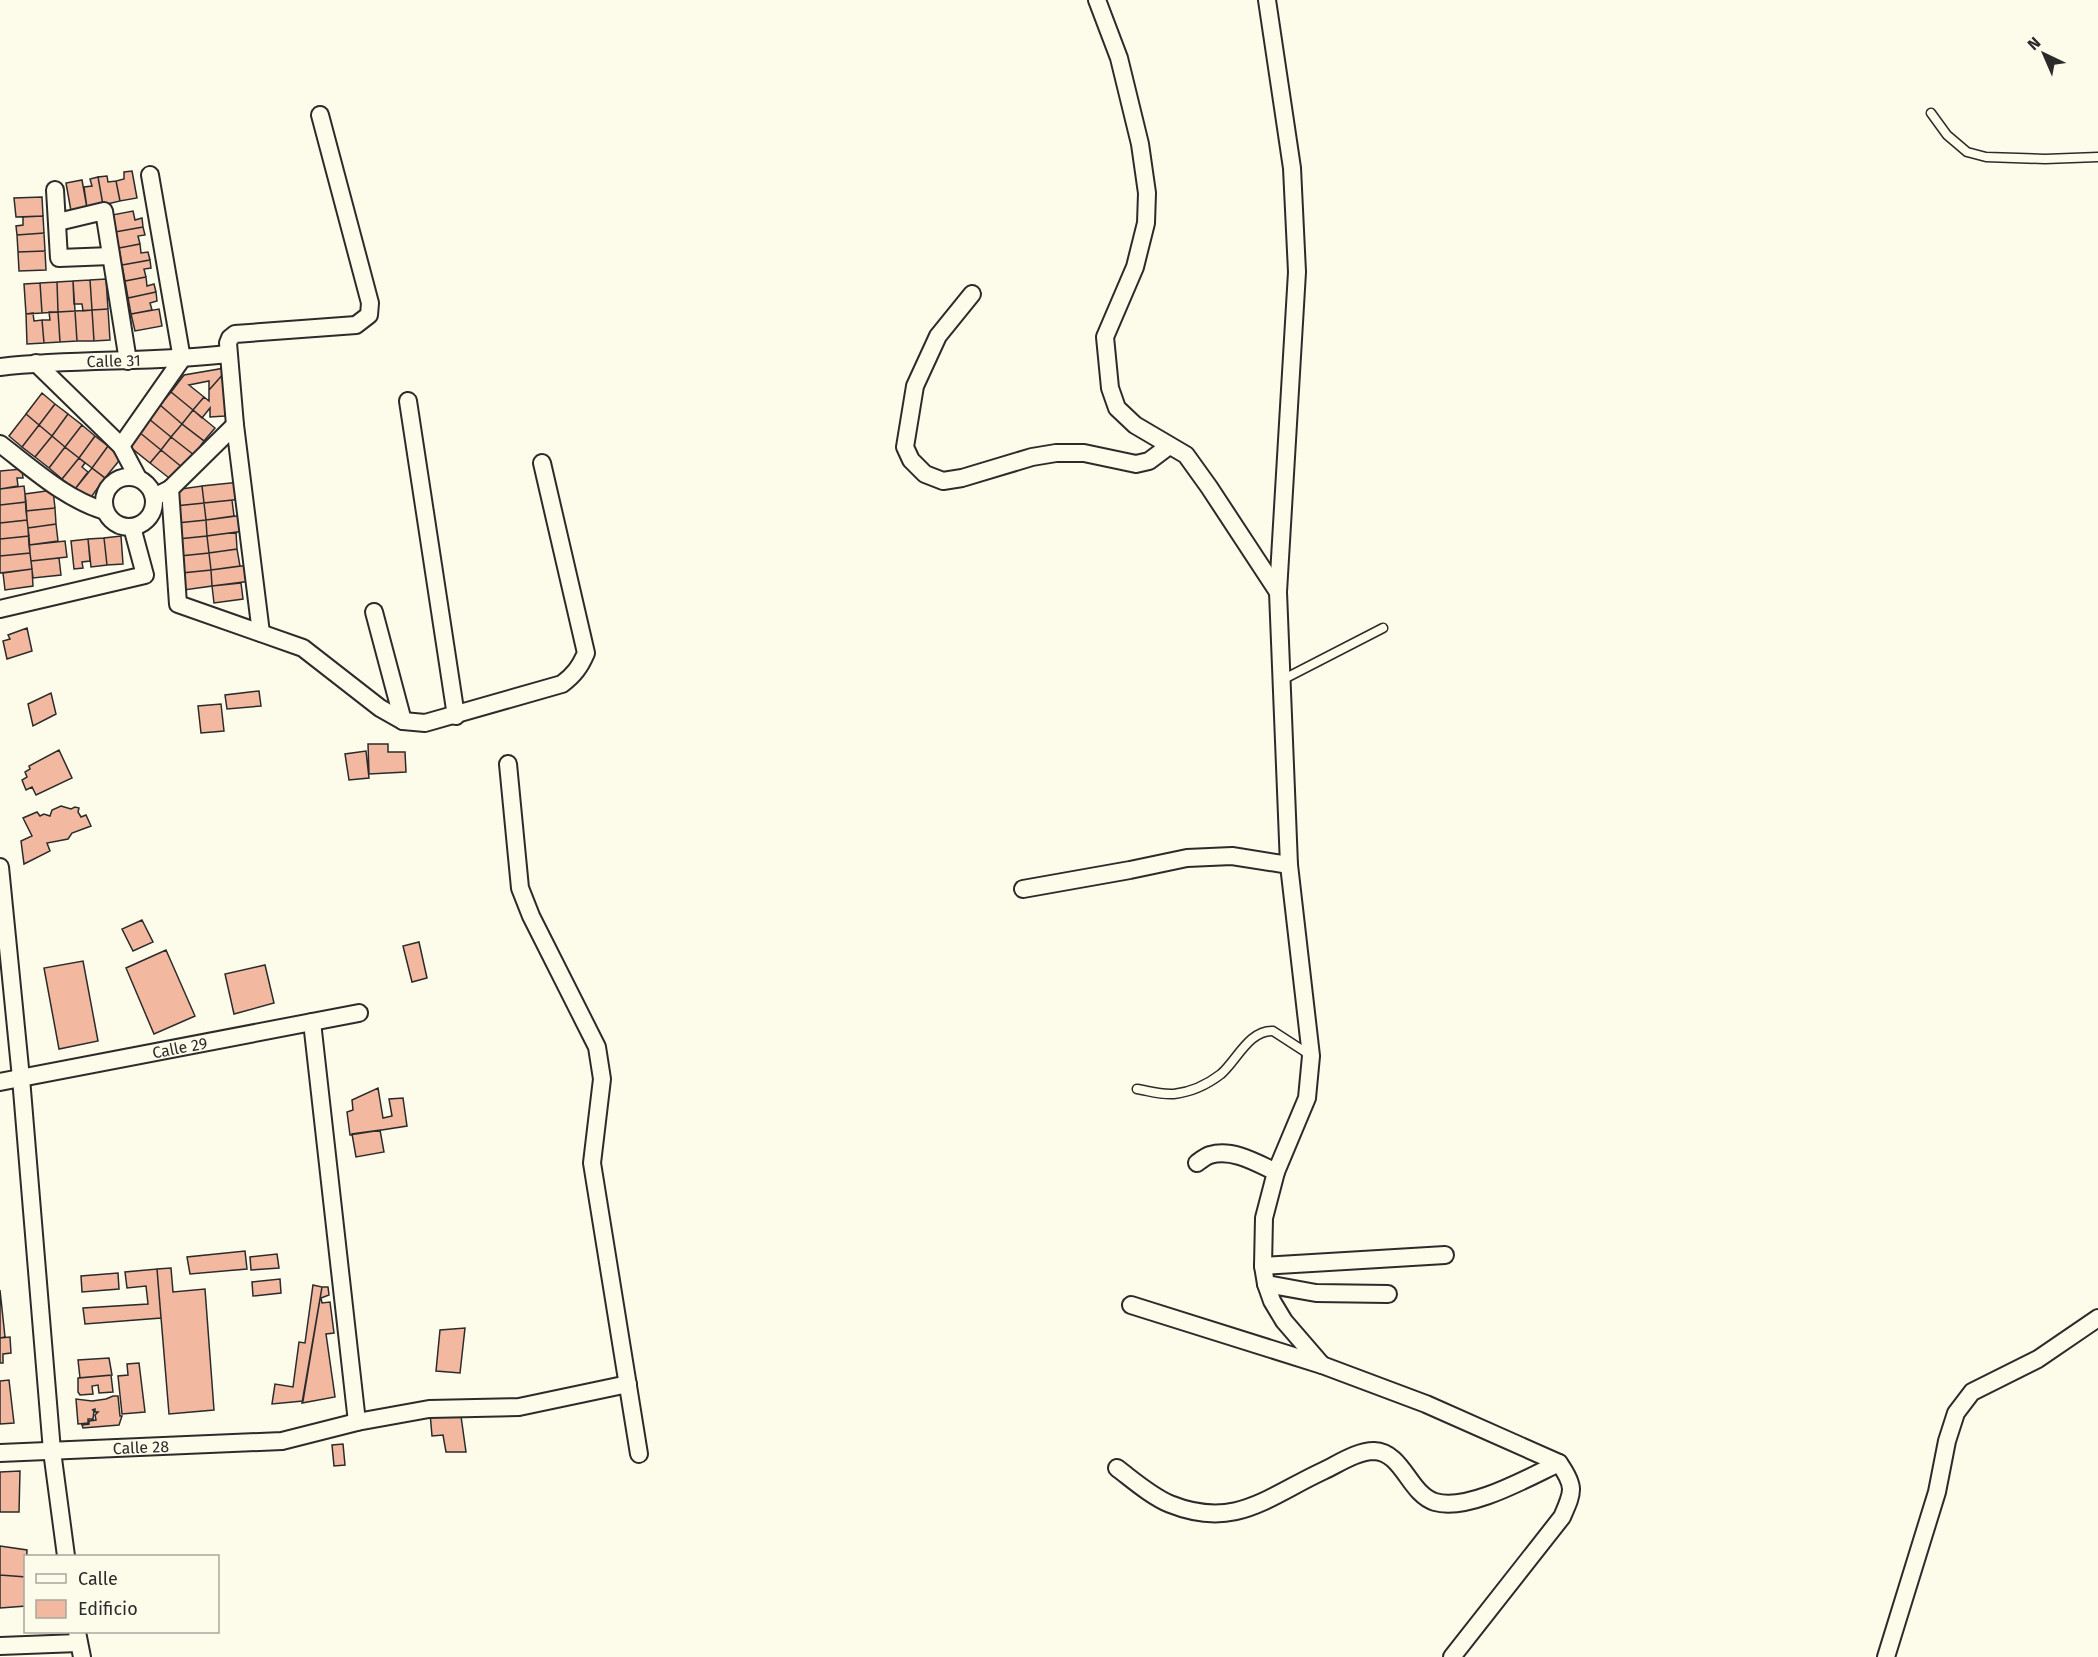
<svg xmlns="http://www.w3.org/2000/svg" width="2098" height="1657" font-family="'Fira Sans',sans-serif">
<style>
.building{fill:#f2b8a0;stroke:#2b2b2b;stroke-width:1.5}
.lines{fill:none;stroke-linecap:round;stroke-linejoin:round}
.service-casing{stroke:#2b2b2b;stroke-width:11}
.minor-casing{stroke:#2b2b2b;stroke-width:20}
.service{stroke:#fdfbea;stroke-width:8}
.minor{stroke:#fdfbea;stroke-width:16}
.labels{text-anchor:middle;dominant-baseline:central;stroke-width:4.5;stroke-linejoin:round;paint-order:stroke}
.street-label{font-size:16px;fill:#2b2b2b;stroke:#fdfbea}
</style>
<rect width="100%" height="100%" fill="#fdfbea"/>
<!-- building -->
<path class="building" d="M132,171L137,198L120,201L116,181L124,179V172Z
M107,176L108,182L116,181L120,201L103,205L98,177Z
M98,177L103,205L87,208L84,187L92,186L90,179Z
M82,180L87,208L71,211L66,183Z
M42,197L43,216L16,217L14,198Z
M133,211L135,220L142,218L143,227L115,232L112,215Z
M43,216L44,233L17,235L16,226L23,225V217Z
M143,227L145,235L138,236L140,244L119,248L115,232Z
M44,233L45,251L18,252L17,235Z
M140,244L141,253L148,252L150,260L122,265L119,248Z
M45,251L46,270L19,271L18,252Z
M150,260L151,268L144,269L146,277L125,281L122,265Z
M146,277L147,286L154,284L156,292L128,298L125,281Z
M106,279L108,309L92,310L90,280Z
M90,280L92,310L83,311L82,304H74L73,281Z
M73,281L75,311L58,312L57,282Z
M57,282L58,312L42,313L40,283Z
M40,283L42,313L26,314L24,284Z
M156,292L157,301L150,303L152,310L131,314L128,298Z
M108,309L110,340L94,341L92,310Z
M159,309L162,326L135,331L131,314Z
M92,310L94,341H77L75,311Z
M75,311L77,341L60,342L58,312Z
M49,312H58L60,342L44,343L42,320H50Z
M33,313L34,321L42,320L44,343L27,344L26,314Z
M225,368V372L209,390V381L189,385L204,397L193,410L171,392L184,375Z
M225,372V416L210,417V408L202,418L193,410L204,397L209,401V390Z
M171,392L193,410L182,424L160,405Z
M42,393L55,404L39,425L26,414Z
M55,404L68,414L52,436L39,425Z
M160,405L182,424L171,437L149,419Z
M193,410L215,428L204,441L182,424Z
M26,414L39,425L22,447L9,436Z
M68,414L82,425L65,447L52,436Z
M149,419L171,437L161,450L139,432Z
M182,424L204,441L194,455L171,437Z
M39,425L52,436L35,457L22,447Z
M82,425L95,436L79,458L65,447Z
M139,432L161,450L150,463L129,446Z
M52,436L65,447L49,468L35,457Z
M95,436L108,446L92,468L79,458Z
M171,437L194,455L183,468L161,450Z
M108,446L122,457L105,478L92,468Z
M65,447L79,458L62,479L49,468Z
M161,450L183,468L173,481L150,463Z
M79,458L85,463L82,467L88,472L75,489L62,479Z
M92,468L105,478L89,500L75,489Z
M22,469L23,478H17L18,486L0,489V471Z
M240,482L242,499L204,503L202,486Z
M24,486L26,502L0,505V489Z
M202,486L204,503L175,506L174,490Z
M53,490L55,508L26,511L25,494Z
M232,500L234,516L206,520L204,503Z
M26,502L27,520L0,523V505Z
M204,503L206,520L177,523L175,506Z
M55,508L56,524L28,528L26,511Z
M244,515L245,531L207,536L206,520Z
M27,520L29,536L0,539V523Z
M206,520L207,536L178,539L177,523Z
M56,524L58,541L29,545L28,528Z
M236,532L237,549L209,553L207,536Z
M29,536L30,553L0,556V539Z
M121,536L123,564L107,565L104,538Z
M207,536L209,553L180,556L178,539Z
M104,538L107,565L91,567L88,539Z
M88,539L90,561L82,562L83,568L74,569L71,541Z
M65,541L67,557L31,561L29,545Z
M237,549L240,566L211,570L209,553Z
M30,553L32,569L0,573V556Z
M209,553L211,570L182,573L180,556Z
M59,558L61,575L33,578L31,561Z
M249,565L251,581L212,586L211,570Z
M32,569L33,586L5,590L3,573Z
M211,570L212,586L184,590L182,573Z
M241,583L243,599L214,603L212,586Z
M27,628L32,651L7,659L3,641L10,639L8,635Z
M259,691L261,706L227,709L225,695Z
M51,693L56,714L33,726L28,704Z
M221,704L224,731L201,733L198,706Z
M368,744H388V752H405L406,772L369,774Z
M59,750L72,778L36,795L32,787L26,790L22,780L27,777L25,772L30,769L29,766Z
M366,751L369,778L349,780L345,754Z
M61,806L71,809L75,807L79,808L78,812L81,817L86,815L91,826L72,833L68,839L47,843L50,851L24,864L21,841L32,836L23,818L37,812L40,816L44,814L50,816L52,810Z
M142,920L153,942L133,951L122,929Z
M419,942L427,978L412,982L403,946Z
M166,950L195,1016L154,1034L126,968Z
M83,961L98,1041L59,1049L44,968Z
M265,965L274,1003L234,1014L225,974Z
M378,1088L383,1118L392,1116L389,1099L403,1098L407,1126L350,1135L347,1112L353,1110L352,1100Z
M380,1130L384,1152L356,1157L352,1134Z
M245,1251L247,1269L190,1274L187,1257Z
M277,1254L279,1268L251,1270L250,1257Z
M171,1268L173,1292L205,1289L214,1410L169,1414L157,1269Z
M157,1269L161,1318L85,1324L83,1308L148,1304L146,1286L127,1288L125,1272Z
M118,1273L119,1289L82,1292L81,1276Z
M280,1279L281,1293L253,1296L252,1282Z
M313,1285L322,1287L303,1401L272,1404L275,1384L293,1387L299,1342L305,1343Z
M322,1287H328L329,1295L321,1298L322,1303L330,1302L334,1333L326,1334L335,1397L302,1403Z
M0,1290L5,1337L0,1338Z
M465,1328L460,1373L436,1371L440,1330Z
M10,1337L11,1353L3,1354V1363H0V1338Z
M109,1358L112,1375L80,1378L78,1360Z
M139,1363L145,1412L122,1414L118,1376L128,1375L127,1364Z
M111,1375L113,1392L99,1393L98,1385L92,1386L93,1394L80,1395L78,1392V1378Z
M9,1380L14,1423L0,1424V1381Z
M113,1396H118L120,1416H122L119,1425L83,1428L82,1425L89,1424V1421L96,1420L95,1415L98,1412H95V1409L92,1410H94L93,1419H88V1423L78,1424L76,1399L92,1401L106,1399Z
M460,1409L466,1452H446L443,1435L432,1436L430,1413Z
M343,1444L345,1465L334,1466L332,1445Z
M20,1471L19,1512H0V1472Z
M0,1546L27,1550L26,1577L0,1575Z
M0,1575L26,1577V1606L0,1608Z"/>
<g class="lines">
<!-- service casing -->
<g class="service-casing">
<path id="service" d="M1931,113L1947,135L1967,152L1986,157L2045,159L2098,157
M1282,680L1383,628
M1137,1089C1149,1091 1161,1095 1174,1094C1191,1092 1208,1084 1221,1074C1237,1060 1249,1030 1273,1031L1310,1055"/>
</g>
<!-- minor casing -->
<g class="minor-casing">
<g id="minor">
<path d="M1097,0L1119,58L1140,144L1147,193L1146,223L1135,267L1105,337L1110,388L1117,408L1135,425L1186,455L1209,487L1278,592"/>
<path d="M1267,0L1292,168L1297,272L1278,592L1289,865L1311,1056L1307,1098L1276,1172L1264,1218L1263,1266L1266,1284L1272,1301L1284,1321L1322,1365"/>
<path d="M55,190L59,258L111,256"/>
<path d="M58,222L104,211L128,361"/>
<path d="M972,294L938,336L915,386L905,447L911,460L925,474L943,481L962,478L1032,457L1056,453H1084L1136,464L1149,461L1169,446"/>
<path d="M36,363L121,446L138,478"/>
<path id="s1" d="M0,367C76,358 152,363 228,354"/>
<path d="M408,401L456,716"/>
<path d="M0,444C33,469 65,499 105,511"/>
<path d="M121,446L182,359L150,175"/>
<circle cx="129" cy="502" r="25"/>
<path d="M170,489L235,425"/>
<path d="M154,497L170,489L178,604L303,648L380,708L403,721L425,723L562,684C574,675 580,667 586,653L542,463"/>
<path d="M0,609L145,575L132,527"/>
<path d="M374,612L403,721"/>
<path d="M261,633L235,425L228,343L230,338L235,334L356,325L369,315L370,303L320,115"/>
<path d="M508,764L520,888L531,916L597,1047L602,1079L592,1163L639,1454"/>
<path d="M0,867L21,1078L52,1451L66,1556"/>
<path d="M1023,889L1130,870L1187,858L1232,856L1289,865"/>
<path d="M312,1022L357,1422"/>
<path id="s2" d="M0,1082L359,1013"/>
<path d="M1197,1163C1201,1160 1206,1156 1210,1155C1232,1148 1257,1163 1276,1172"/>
<path d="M1263,1266L1445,1255"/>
<path d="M1266,1284L1316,1293L1388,1294"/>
<path d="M1131,1305L1322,1365L1426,1404L1559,1463C1576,1487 1573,1492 1562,1517L1452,1657"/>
<path id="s3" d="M0,1453L282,1441L357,1422L429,1409L519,1407L628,1384"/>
<path d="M1117,1468C1133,1480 1151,1496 1170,1504C1235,1530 1267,1497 1323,1471C1338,1464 1357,1451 1374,1451C1403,1452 1409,1494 1435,1502C1468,1512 1529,1477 1559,1463"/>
<path d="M77,1632L82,1657"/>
<path d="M0,1646L78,1643"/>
<path d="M1886,1657L1937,1492L1947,1441L1956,1413L1972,1392L2038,1359L2098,1318"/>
</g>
</g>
<!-- service -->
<use href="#service" class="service"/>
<!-- minor -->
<use href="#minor" class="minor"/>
</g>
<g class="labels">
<!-- street labels -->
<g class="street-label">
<text stroke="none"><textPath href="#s1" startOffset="114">Calle 31</textPath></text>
<text stroke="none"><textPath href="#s2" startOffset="183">Calle 29</textPath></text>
<text stroke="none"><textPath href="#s3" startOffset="141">Calle 28</textPath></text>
</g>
</g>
<!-- legend -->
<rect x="24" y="1555" width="195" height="78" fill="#fdfbea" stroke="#a9a89e" stroke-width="1.5"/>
<rect x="36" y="1574" width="30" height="9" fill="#fdfbea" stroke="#a9a89e" stroke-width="1.5"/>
<text x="78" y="1585" font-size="18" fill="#2b2b2b">Calle</text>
<rect x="36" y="1600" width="30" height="18" fill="#f2b8a0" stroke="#a9a89e" stroke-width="1.5"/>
<text x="78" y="1615" font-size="18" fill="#2b2b2b">Edificio</text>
<!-- north arrow -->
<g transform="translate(2044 54) rotate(316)" stroke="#fdfbea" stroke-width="4.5" paint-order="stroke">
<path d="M0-4.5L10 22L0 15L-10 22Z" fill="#2b2b2b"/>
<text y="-9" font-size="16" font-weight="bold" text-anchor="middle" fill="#2b2b2b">N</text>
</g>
</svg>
